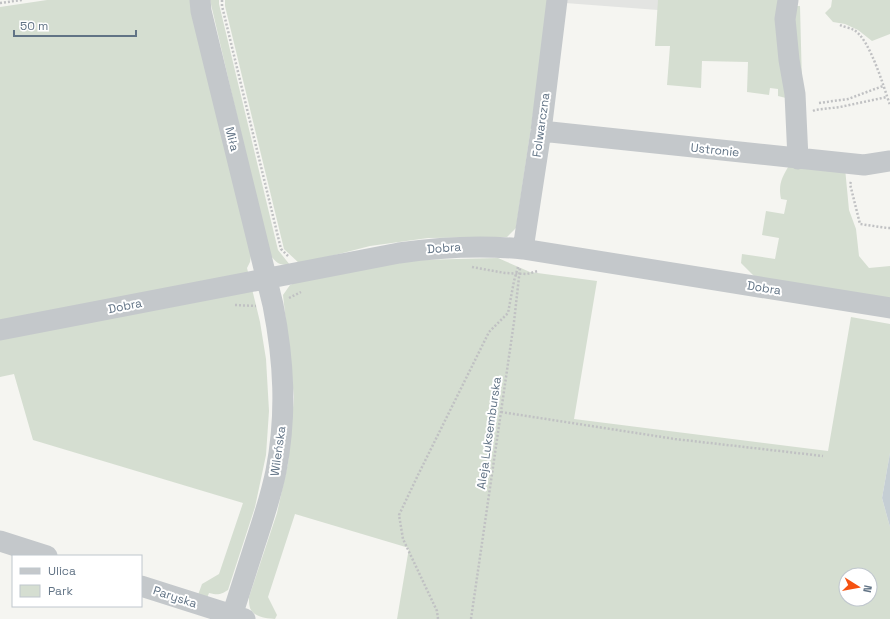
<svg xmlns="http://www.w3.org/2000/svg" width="890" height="619" font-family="'Space Grotesk',sans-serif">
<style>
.built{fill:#e3e4e2}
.green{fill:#d5ded1;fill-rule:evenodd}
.water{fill:#c5ced4}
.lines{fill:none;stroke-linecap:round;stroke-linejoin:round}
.path{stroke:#c0c1c3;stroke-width:2.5;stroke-dasharray:2 2;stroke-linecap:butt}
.minor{stroke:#c4c8cb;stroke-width:21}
.labels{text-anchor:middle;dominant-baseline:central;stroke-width:4;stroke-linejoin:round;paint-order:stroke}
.street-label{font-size:12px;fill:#617385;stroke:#fff}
</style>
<rect width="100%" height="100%" fill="#f5f5f1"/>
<!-- built -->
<path class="built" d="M566,0H658V10L565,3Z"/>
<!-- green -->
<path class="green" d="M47,0H191L251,255L250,262L247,268L260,322L266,359L269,411L266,455L255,507L228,590C220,595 218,595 209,593L207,598L198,595L202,584L219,574L243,503L33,440L14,374L0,377V7Z
M210,0H219V4L278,250L290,265C278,265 277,263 269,254Z
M225,0H550L516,228L507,237L428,238L370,246L300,264L284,249L225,6Z
M658,0H782L786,98L778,96V89L770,88L769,95L747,92L748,62L702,61L701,88L667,85L670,46H655Z
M832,0H890V34L872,41L858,30L845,24L833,22L825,13L831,7Z
M794,6H800L802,84L797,85Z
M790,164L845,168L849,210L856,229L859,256L869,268L890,266V301L756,278L741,263L742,254L775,259L779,238L762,235L766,211L784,214L787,200L781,199C778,184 782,177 790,164Z
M498,258L530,272L597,281L574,419L828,451L851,317L890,324V453L882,498L890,527V619H397L409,548L295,514L268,597L277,615L275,619C268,619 255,617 251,610C249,607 249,601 249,597L277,513L288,463L294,397L283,295L290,285L309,277L417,260ZM846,575H870V599H846Z"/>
<!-- water -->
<path class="water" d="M890,453V527L882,498Z"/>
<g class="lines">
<!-- path -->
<path class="path" d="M222,0V6L281,249L288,256
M0,3L22,0
M840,25C844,27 850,28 854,30C870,39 884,88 890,105
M819,103L848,99L883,86
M813,111L815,110L840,107L887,97
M851,182L850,184L860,224L887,228H890
M472,267L505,273L527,274L538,271
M289,298L301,292
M235,305L256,306
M501,412L675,439L823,456
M438,619L437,611L403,539L399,515L418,475L489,332L508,313L514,281L518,267
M471,619L514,322L520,268"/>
<!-- minor -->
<path class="minor" d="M200,0L201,11L273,305C284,361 287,414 276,471C271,496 263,520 255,544C247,569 239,594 231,619
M788,0L785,19L789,60L795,94L798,159
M541,131L864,165L890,161
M523,249L541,131L557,0
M0,330L399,253C441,247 481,245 523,249L890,308
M0,541L47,556
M141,586L245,619"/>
</g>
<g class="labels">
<!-- street labels -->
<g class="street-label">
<text transform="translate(541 125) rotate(-82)">Folwarczna</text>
<text transform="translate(232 139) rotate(76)">Miła</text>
<text transform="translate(715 150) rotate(6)">Ustronie</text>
<text transform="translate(444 248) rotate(-4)">Dobra</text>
<text transform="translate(764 288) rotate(9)">Dobra</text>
<text transform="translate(125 306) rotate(-11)">Dobra</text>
<text transform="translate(489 433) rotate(-82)">Aleja Luksemburska</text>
<text transform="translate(278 451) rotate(-82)">Wileńska</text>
<text transform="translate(175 597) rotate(18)">Paryska</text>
</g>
</g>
<!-- legend -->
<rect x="12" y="555" width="130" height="52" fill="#ffffff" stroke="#c0c7ce"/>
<rect x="20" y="568" width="20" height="6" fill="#c4c8cb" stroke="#c0c7ce"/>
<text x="48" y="575" font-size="12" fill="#617385">Ulica</text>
<rect x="20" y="585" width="20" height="12" fill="#d5ded1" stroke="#c0c7ce"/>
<text x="48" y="595" font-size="12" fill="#617385">Park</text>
<!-- north arrow -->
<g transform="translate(858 587) rotate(101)"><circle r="19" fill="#ffffff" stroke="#c0c7ce"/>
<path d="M0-3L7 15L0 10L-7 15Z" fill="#f55211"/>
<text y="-6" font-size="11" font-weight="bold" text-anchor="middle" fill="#617385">N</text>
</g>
<!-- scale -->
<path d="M14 30v6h122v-6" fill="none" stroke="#617385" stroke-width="2"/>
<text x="20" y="30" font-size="12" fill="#617385" stroke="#ffffff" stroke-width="3" paint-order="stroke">50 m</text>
</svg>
